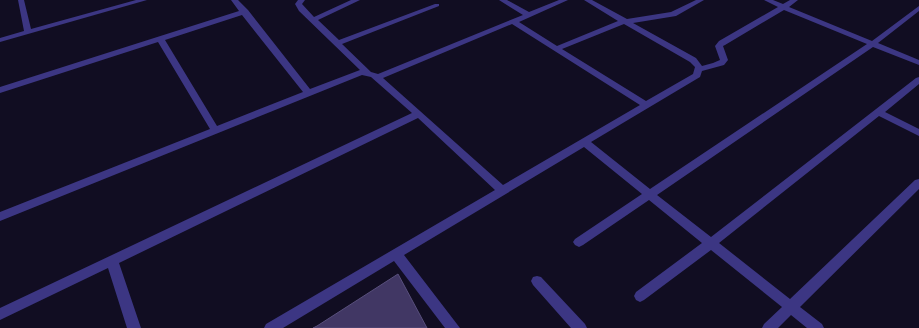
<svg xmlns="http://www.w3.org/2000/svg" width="919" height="328" font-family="'Alegreya Sans',sans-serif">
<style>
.building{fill:#413764;stroke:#584f7c}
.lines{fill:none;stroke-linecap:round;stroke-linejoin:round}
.street{fill:#3c3683;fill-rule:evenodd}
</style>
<rect width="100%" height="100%" fill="#110d22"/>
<!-- building -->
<path class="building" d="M398,274L427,328H313L317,326Z"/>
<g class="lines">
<!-- street -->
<path class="street" d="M18,0H24L31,29L136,0H147L0,42V38L24,31Z
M231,0H238L248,10L310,89L360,70L299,11L295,4L298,0H305L302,4L314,17L351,0H360L318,20L339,40L435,4H439V6L342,44L371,72L378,74L523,15L499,0H507L529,12L559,0H568L519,22L557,46L618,21L584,0H592L627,19L671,12L696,0H704L676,16L633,23L696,58L702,66L713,63L720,60L715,46L719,41L778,7L764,0H773L783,4L790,0H798L789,7L872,41L919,6V11L878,43L919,60V65L873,47L657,195L711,237L916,78L919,77V84L885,112L919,129V136L879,116L719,243L790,299L915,180L919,179V189L800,307L822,324L824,328H807L791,315L778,328H762L764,324L782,307L711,250L644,300L640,302L636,300L634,296L636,292L702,243L649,200L583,245L579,247L575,245L573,242L575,239L642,194L584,147L404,255L460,328H445L394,261L283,328H264L266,324L495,190L418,118L119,263L141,328H127L108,268L0,320V308L412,113L371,77L362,75L0,221V212L210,129L158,42L0,93V87L239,11ZM784,10L867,44L650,189L591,142L700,77L702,71L724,65L728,60L723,46L725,45ZM242,15L303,92L217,126L165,40ZM512,24L640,105L503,185L383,78ZM624,24L690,62L695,67L693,74L646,101L562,49Z
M537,276L541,277L585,324L587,328H571L533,285L531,281L533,277Z"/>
</g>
</svg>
